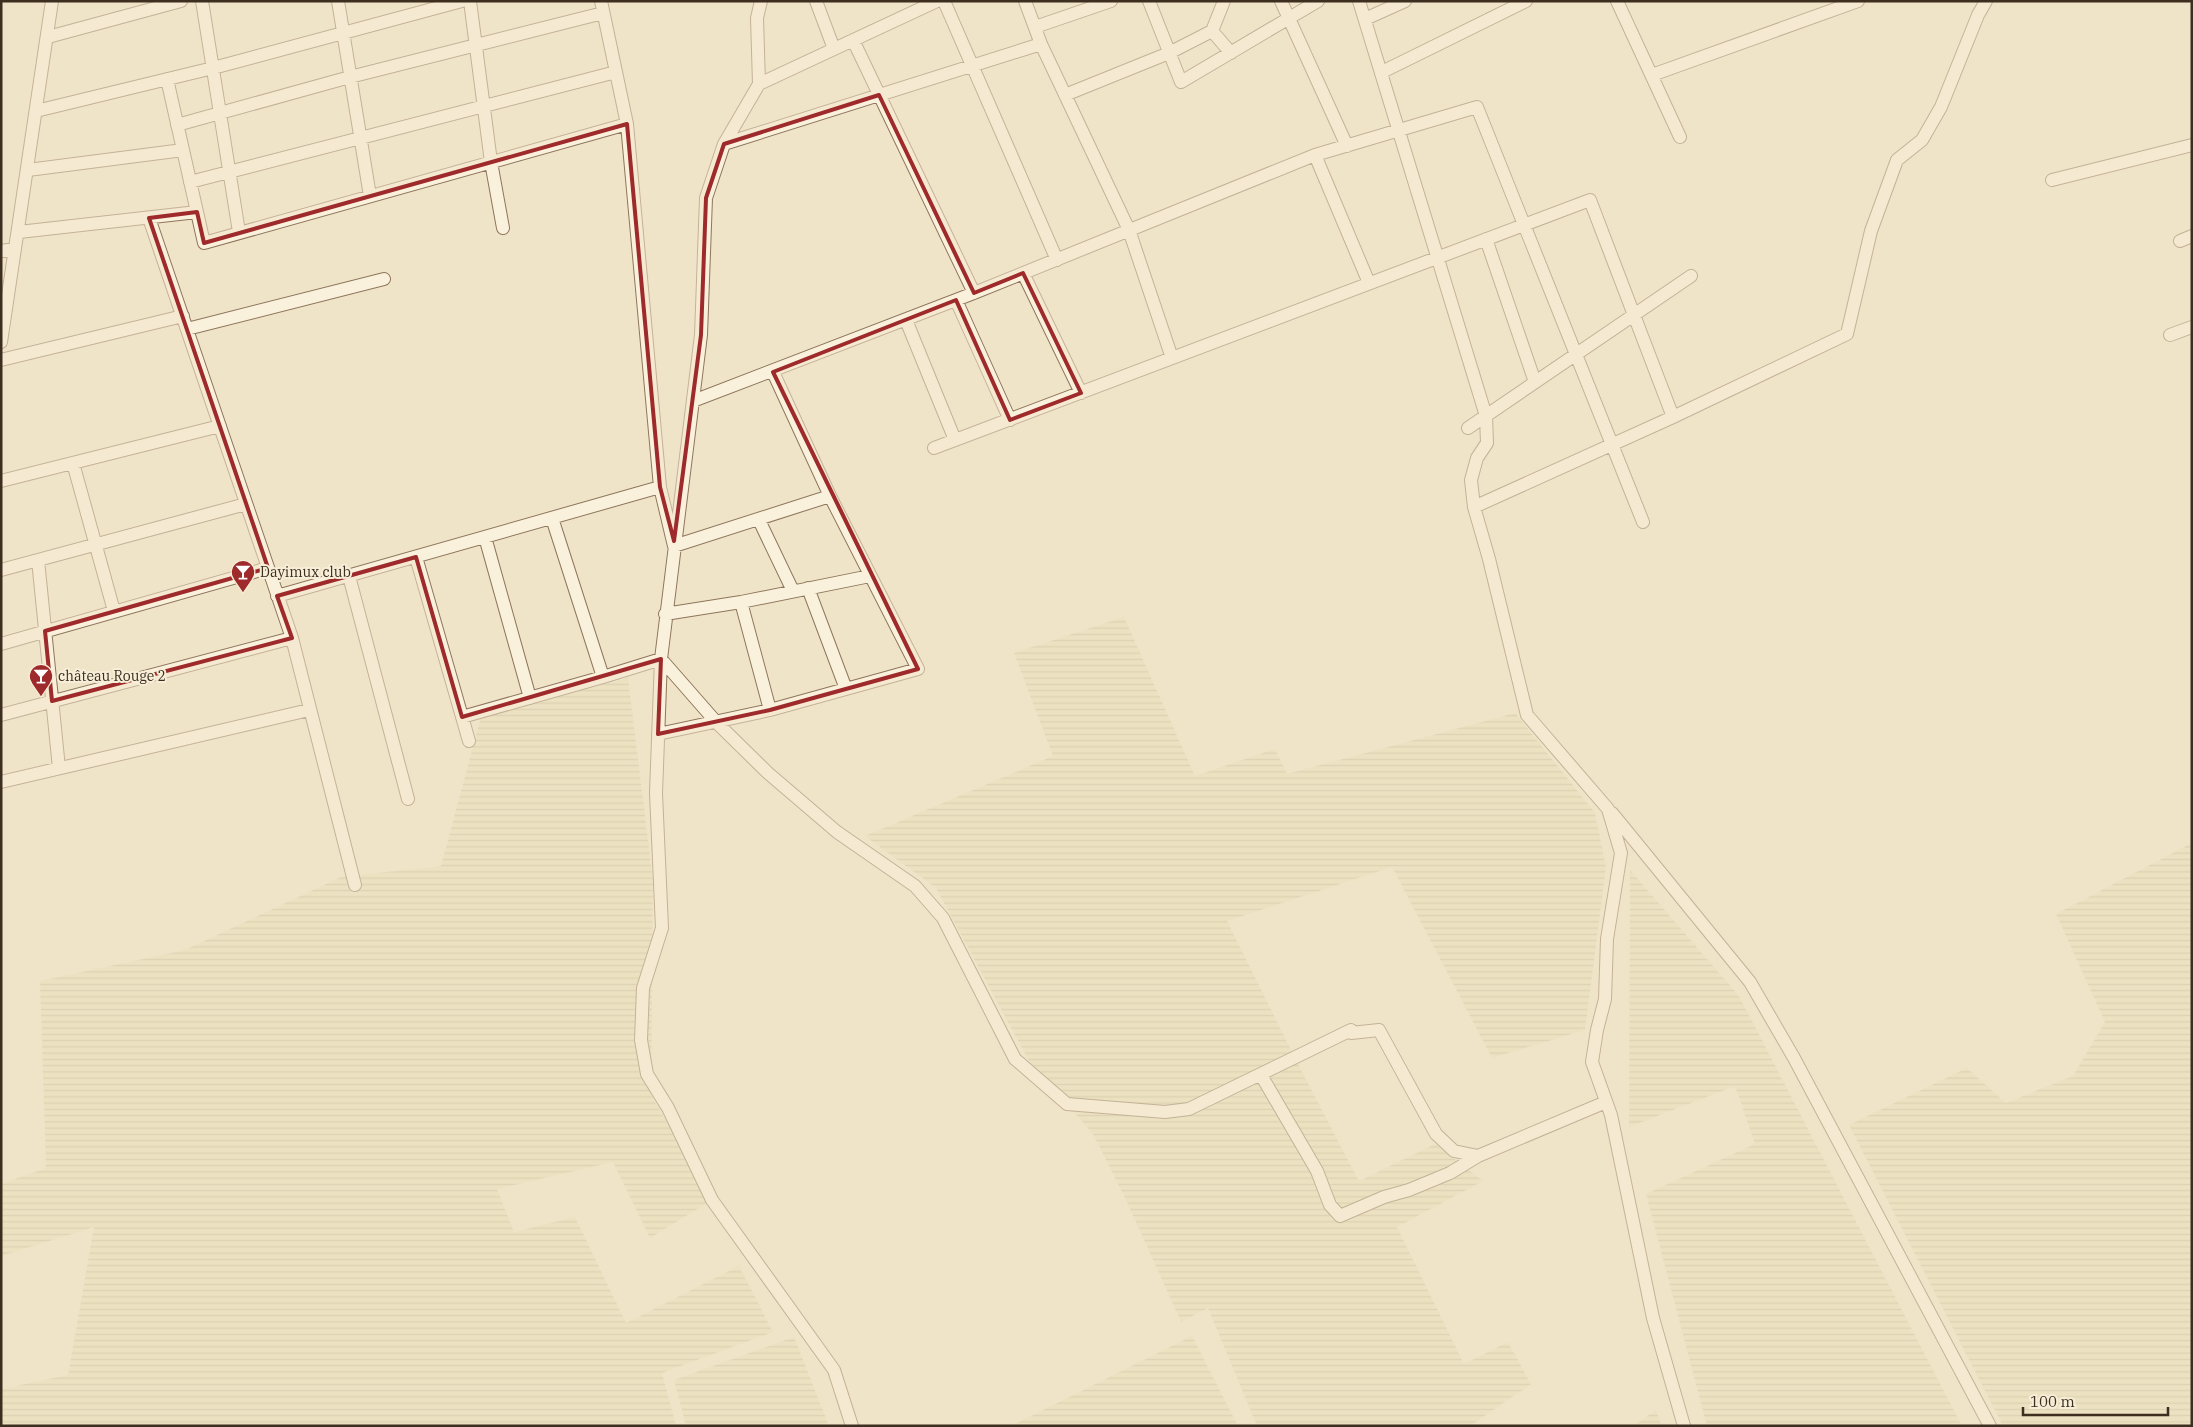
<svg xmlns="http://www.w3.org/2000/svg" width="2193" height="1427" font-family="'IBM Plex Serif',serif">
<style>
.farmland{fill:url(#farmland-rules)}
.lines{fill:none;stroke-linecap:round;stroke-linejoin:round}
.minor-casing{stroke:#8d765c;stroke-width:14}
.minor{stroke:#faf1dc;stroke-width:12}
.marked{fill:none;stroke:#9e2a2b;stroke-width:4;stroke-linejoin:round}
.labels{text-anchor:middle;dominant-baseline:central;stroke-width:4;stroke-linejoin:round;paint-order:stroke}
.poi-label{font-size:14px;fill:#3d2e20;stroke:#f7eed8;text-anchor:start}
</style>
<defs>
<pattern id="farmland-rules" width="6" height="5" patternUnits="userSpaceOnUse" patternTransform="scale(1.25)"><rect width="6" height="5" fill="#e6deb5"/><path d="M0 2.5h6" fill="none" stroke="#c6bf9b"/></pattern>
</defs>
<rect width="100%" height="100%" fill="#f0e4c8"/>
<!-- farmland -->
<path class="farmland" d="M1124,617L1195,776L1275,749L1287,774L1515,713L1595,813L1606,867L1585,1030L1492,1058L1392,867L1227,921L1299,1066L1359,1181L1435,1144L1483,1181L1397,1227L1464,1364L1508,1342L1531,1384L1470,1426H1257L1208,1308L1181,1322L1127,1202L1093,1134L1029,1061L936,888L865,836L1053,756L1014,653Z
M628,678L653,881L651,1095L712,1200L650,1238L613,1162L497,1189L514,1232L575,1217L626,1323L739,1266L773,1332L662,1373L676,1426H1V1389L68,1375L94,1227L1,1256V1184L46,1168L40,981L185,950L341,877L441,866L481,717Z
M2192,843V1426H2003L1849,1125L1967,1068L2006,1103L2073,1076L2105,1022L2056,914Z
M1630,870L1739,996L1962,1426H1707L1646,1194L1755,1144L1735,1086L1629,1127Z
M1192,1336L1238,1426H1011Z
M794,1337L829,1426H686L674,1380Z
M1656,1410L1662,1426H1633Z"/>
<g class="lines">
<!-- minor casing -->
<g class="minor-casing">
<path id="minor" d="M202,1L239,232
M338,1L370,196
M470,1L491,162L503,228
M601,1L627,124L660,487L674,546L830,496
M761,1L757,18L759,84L724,144L706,198L701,335L661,659L656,793L662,928L643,988L641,1040L647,1074L668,1108L712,1200L834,1370L852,1426
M816,1L834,49
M944,1L1057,260
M1025,1L1041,44L1129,230L1172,358
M1149,1L1181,82L1318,1
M1281,1L1347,146
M1359,1L1486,416L1487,443L1477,458L1471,480L1474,507L1489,559L1527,715L1608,809L1621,853L1607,939L1605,999L1597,1030L1592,1062L1611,1115L1653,1318L1684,1426
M1617,1L1680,137
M1365,19L1405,1
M1035,27L1111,1
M1212,31L1231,53
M48,37L181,1
M853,40L974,293
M1382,72L1526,1
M1652,75L1858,1
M167,79L204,243L627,124
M759,84L937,1
M1065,95L1169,53L1212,31L1224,1
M36,111L213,68L462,1
M177,125L350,77L603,13
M724,144L1041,44
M1315,155L1369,283
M28,170L183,150
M2052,180L2192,145
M190,182L616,72
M149,218L292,638L355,885
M19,232L197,212
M1486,239L1535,382
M2180,241L2192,236
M1,251L14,249
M1023,273L1081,393
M956,300L1010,420
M906,320L955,440
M187,329L384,279
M2170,335L2192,327
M1,342L52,1
M1,360L183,316
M693,401L974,293L1315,155L1477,107L1643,522
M1468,428L1691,276
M934,448L1590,200L1673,417
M73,463L114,611
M1,481L220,426
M1474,507L1673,417L1847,334L1871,231L1897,160L1922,140L1941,107L1978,15L1986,1
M552,518L603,677
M759,520L793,591
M485,537L530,698
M416,557L469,741
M38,560L59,768
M1,570L246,504
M349,576L408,799
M808,588L846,689
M277,596L660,487
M741,602L770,710
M665,614L741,602L870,576
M1,644L268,568
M1,715L292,638
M462,717L603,677L661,659L717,723L768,773L837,832L915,886L943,918L1015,1059L1067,1104L1165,1112L1189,1109L1351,1030V1033L1379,1030L1436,1134L1454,1151L1478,1156
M658,734L770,710L918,669L830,496L773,372
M1,782L309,710
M1612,813L1750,982L1794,1058L1990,1426
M1261,1075L1317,1171L1330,1205L1340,1216L1384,1197L1409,1190L1450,1173L1478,1156L1606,1102"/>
</g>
<!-- minor -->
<use href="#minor" class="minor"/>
</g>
<!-- marked area -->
<path d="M0 0H2193V1427H0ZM879,95L974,293L1023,273L1081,393L1010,420L956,300L773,372L918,669L770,710L658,734L661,659L462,717L416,557L277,596L292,638L52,701L45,631L268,568L149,218L197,212L204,243L627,124L660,487L674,541L701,335L706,198L724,144Z" fill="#f0e4c8" fill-opacity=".55" fill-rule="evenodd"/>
<path class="marked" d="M879,95L974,293L1023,273L1081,393L1010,420L956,300L773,372L918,669L770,710L658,734L661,659L462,717L416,557L277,596L292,638L52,701L45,631L268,568L149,218L197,212L204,243L627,124L660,487L674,541L701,335L706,198L724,144Z"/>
<!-- icons -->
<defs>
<g id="bar-pin" transform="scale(1.25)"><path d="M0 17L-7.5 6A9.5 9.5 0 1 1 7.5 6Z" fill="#9e2a2b" stroke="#f7eed8"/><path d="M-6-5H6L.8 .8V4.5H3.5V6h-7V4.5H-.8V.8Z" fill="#fff"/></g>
</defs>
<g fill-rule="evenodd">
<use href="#bar-pin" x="243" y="572"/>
<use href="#bar-pin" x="41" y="676"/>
</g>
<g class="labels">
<!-- poi labels -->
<g class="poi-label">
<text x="260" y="572">Dayimux club</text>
<text x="58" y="676">château Rouge 2</text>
</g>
</g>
<!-- border -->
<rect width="2193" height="1427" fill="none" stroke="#3d2e20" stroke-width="5"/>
<!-- scale -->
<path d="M2023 1407v8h145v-8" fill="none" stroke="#3d2e20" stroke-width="2.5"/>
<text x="2030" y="1407" font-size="15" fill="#3d2e20" stroke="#f7eed8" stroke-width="4" paint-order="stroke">100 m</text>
</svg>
